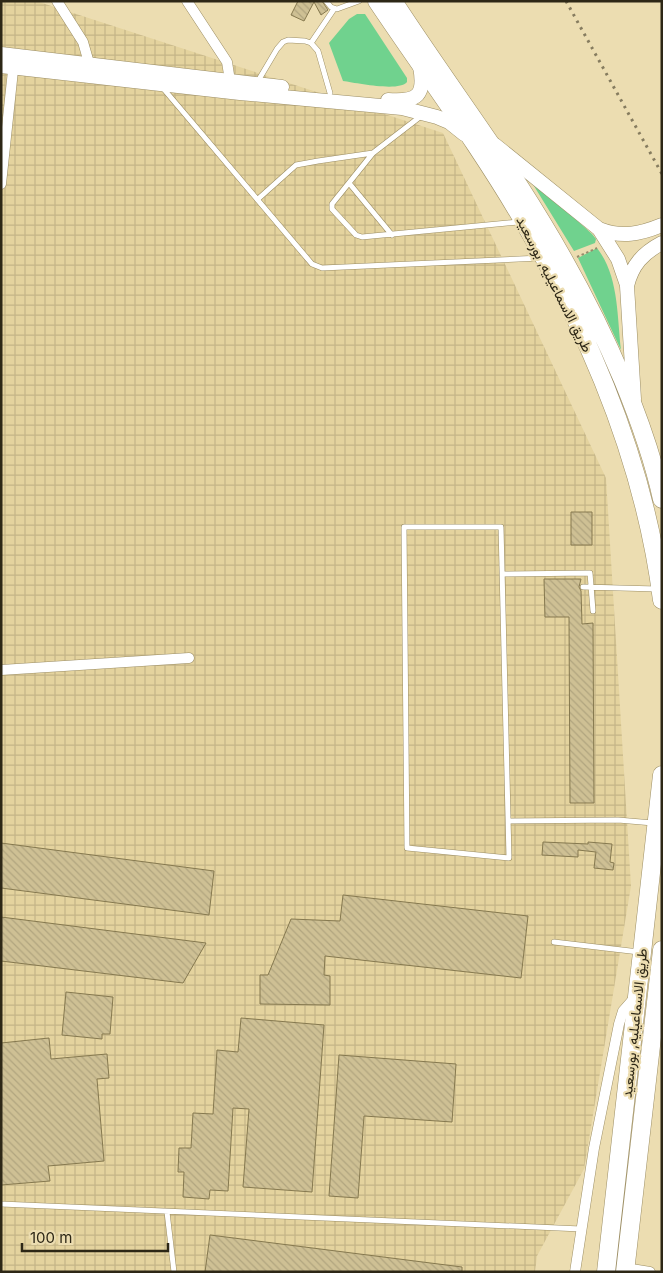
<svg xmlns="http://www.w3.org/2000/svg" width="663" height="1273" font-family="Inter,Vazirmatn,sans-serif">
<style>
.industrial{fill:url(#industrial-grid)}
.green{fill:#70d28e}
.building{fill:url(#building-back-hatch);stroke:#86794f}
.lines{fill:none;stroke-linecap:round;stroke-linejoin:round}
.lane-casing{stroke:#9c8e64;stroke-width:6}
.street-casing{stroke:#9c8e64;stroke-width:11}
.secondary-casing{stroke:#9c8e64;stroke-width:15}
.highway-casing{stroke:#9c8e64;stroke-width:19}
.path{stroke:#978c6c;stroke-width:2;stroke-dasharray:2.5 2.5;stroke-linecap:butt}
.lane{stroke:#fff;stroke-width:5}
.street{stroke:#fff;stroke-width:10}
.secondary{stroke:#fff;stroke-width:14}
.highway{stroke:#fff;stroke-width:18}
.rail{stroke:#867c5f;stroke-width:3;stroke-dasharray:2.5 5;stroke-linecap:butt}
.labels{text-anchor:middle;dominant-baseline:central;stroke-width:4.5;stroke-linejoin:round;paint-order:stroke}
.street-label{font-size:14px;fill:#2d2716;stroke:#ecddb1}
</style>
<defs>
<pattern id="industrial-grid" width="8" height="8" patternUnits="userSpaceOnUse" patternTransform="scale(1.25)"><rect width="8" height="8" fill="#e4d39e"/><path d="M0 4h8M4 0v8" fill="none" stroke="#c4b587"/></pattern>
<pattern id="building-back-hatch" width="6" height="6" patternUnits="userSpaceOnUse" patternTransform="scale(1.25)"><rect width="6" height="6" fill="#cec094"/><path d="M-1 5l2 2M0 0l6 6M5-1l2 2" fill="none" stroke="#b1a57f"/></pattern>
</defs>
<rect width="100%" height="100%" fill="#ecddb1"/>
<!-- industrial -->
<path class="industrial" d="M1,1H36L443,133L606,478L631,886L584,1169L537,1256L535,1272H1Z"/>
<!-- green -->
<path class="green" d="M357,14H365L407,78V82C399,92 357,83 343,81L329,43L349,19Z
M536,183L592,234L596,239L595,243L574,251L534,186Z
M597,248C619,276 617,317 621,350L578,258Z"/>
<!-- building -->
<path class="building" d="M298,1H322L328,10L321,15L314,2L304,21L291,15Z
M571,512H592V545H571Z
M544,579H581L579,587L581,591L582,624L593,623L594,803H570L569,617H545Z
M543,842L588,844V842L612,844L610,862L614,863L613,870L594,868L596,852L578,850V857L542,855Z
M1,843L214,871L209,915L1,888Z
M343,895L528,916L521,978L325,956L324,975L330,976V1005L260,1004V975H268L291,919L340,921Z
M1,917L206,943L183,983L1,961Z
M66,992L113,997L110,1034H102V1039L62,1035Z
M241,1018L324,1025L312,1192L243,1187L249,1109L233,1108L228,1191L210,1190L209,1199L183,1197L184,1172H178L179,1148H191L193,1113L213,1114L217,1050L238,1052Z
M49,1038L51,1059L107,1054L109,1078L97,1079L104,1161L48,1166L50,1181L1,1185V1043Z
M339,1055L456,1064L452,1122L364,1116L358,1198L329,1196Z
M210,1235L462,1267V1272H205Z"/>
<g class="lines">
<!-- lane casing -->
<g class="lane-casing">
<path id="lane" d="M326,1L331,7L337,9L359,1
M311,43L334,9
M258,81L277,49L283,42L288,40L305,41L311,43L318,51L330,93
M162,87L312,264L322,268L541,258
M373,153L332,204V209L356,235L362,237L518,222
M349,183L392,235
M258,199L296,165L318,161L373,153L421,116
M404,527H501L509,858L407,848Z
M503,574L590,573L593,611
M583,587L657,589
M509,821L618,820L653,823
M554,942L639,952
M1,1204L581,1229
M167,1212L174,1272"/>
</g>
<!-- street casing -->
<g class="street-casing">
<path id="street" d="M57,1L83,42L89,63
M187,1L227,62L230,81
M1,184L14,61
M1,670L189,658
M625,1268L650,1272
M575,1272L594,1148L619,1024L623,1011L637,995"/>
</g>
<!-- secondary casing -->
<g class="secondary-casing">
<path id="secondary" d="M1,54L282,87
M1,66L240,93L402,108L437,117L449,122L464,134
M388,100C419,102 425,95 420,66
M495,145L599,229C622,238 640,234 662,225
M599,229L618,259L627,285
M634,399L627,286C632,265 643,253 662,243"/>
</g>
<!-- highway casing -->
<g class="highway-casing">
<path id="highway" d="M377,1C426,74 480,146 524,222C592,338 645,466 662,600
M393,1C434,64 478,124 519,186C559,248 595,313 623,380C639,419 653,458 662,499
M606,1272L662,775
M625,1272L662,950"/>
</g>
<!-- path -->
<path class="path" d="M577,257L597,248"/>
<!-- lane -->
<use href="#lane" class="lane"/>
<!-- street -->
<use href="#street" class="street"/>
<!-- secondary -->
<use href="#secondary" class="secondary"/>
<!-- highway -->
<use href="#highway" class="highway"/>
<!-- rail -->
<path class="rail" d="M566,1L662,174"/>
</g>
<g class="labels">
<!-- street labels -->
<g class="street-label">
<text transform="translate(555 284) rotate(63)">طريق الاسماعيليه, بورسعيد</text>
<text transform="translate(634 1023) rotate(-84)">طريق الاسماعيليه, بورسعيد</text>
</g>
</g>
<!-- border -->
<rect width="663" height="1273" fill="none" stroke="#2d2716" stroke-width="5"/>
<!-- scale -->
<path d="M22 1243v8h146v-8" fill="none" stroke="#2d2716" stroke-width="2.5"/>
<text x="30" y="1243" font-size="15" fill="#2d2716" stroke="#ecddb1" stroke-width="4" paint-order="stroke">100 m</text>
</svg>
